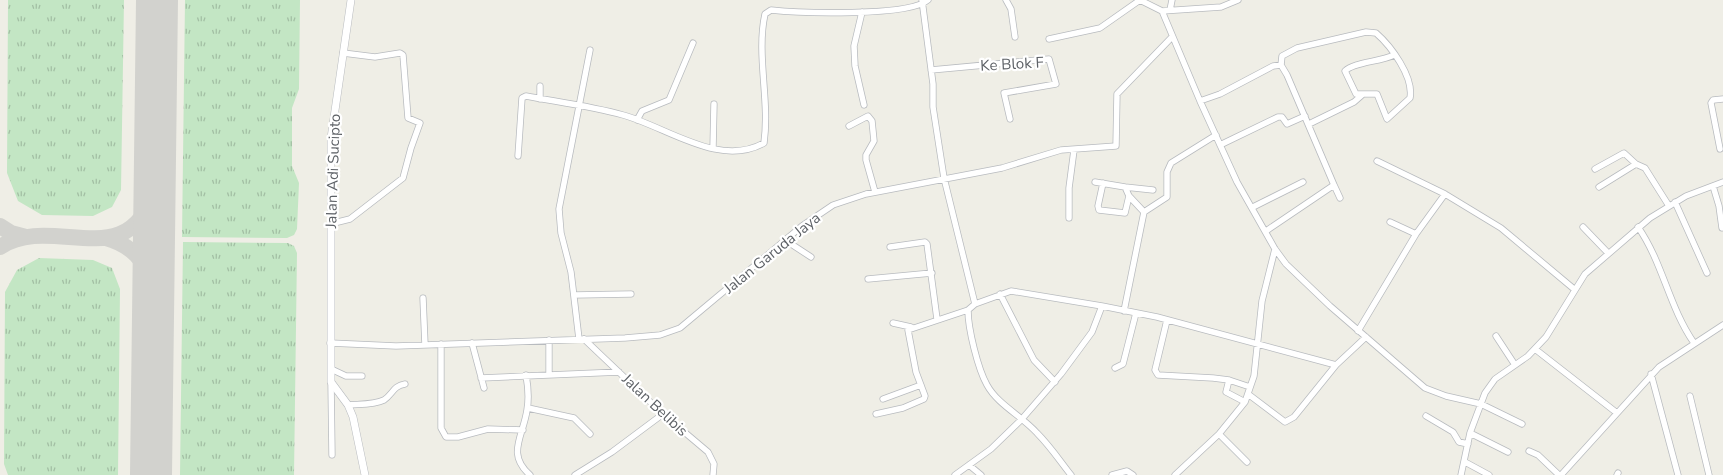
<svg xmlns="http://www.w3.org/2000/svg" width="1723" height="475" font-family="'Nunito Sans',sans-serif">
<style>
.grass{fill:url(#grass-tufts)}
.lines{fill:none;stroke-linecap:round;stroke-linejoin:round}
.taxiway{stroke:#d2d2ce;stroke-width:16}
.runway{stroke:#d2d2ce;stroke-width:42}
.minor-casing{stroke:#b8bbbf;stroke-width:7}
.tertiary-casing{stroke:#b8bbbf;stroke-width:8}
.minor{stroke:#fff;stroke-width:5.5}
.tertiary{stroke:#fff;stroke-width:7}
.labels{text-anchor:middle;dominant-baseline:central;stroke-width:4.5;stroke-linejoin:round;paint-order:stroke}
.street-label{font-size:15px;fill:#5d6166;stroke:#fff}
</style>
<defs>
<pattern id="grass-tufts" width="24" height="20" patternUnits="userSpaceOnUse" patternTransform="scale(1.25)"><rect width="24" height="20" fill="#c3e6c4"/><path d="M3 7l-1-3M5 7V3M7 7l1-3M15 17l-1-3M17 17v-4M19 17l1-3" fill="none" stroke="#a2bea3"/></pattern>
</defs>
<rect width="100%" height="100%" fill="#efeee6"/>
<!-- grass -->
<path class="grass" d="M8,0H124L121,190L112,207L93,216L42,215L18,201L7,173Z
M185,0H300L299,89L292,108V166L299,183L297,229L294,235L287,238L182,237Z
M183,242L288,243L294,246L297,253L294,475H180Z
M39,258L93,260L112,268L120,289L118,475H8L4,464L5,292L17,270Z"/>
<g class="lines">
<!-- taxiway -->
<path class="taxiway" d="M0,226L11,233L26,237
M106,238C131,245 145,260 153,284
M0,247C53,212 128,278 155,189"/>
<!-- runway -->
<path class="runway" d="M151,475L157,0"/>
<!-- minor casing -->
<g class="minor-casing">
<path id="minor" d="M922,0L933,84V107L944,178L975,304L968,310C968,329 978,369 987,385C998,405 1022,416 1037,433C1050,446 1060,461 1071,475
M1006,0L1011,9L1015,37
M1140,0L1162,11
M1238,0L1221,7L1162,11L1200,101L1237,182L1275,249L1286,264L1330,306L1425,388L1446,396L1481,404L1522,424
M1170,10L1172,0
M862,12L854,46L855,66L864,105
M1049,39L1100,28L1140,0
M1281,65L1282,56L1297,48L1366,32L1376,33C1391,46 1414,77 1410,98L1387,119L1377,94H1356L1345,71C1354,62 1380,62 1394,55
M931,70L1049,59L1056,84L1004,93L1010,119
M540,99V86
M1200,101L1220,94L1273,66L1281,65L1287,75L1334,185L1266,231
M637,120L642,111L669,100L693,43
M1309,124L1354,102L1362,95
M849,126L868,116L872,121L874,141L866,155V160L875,192
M1220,145L1278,117H1282L1287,124L1305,116
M713,148L714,104
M1720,149L1711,103L1713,100L1723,99
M518,156L522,98L526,96C558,102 591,106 623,115C667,127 719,168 764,143C770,100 756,55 765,14L771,10C798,13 909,17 928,0
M1377,161L1445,194L1501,228L1574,289
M1595,169L1624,153L1636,164
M1095,182L1125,187L1129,196L1144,212
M1103,183L1098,206L1099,210L1125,213L1129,196
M1334,185L1340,198
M1713,186L1719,206L1722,228
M1125,187L1153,190
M1599,187L1636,164L1645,168L1669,206
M1675,202L1707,273
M1253,207L1303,182
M1069,218V188L1074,150
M1390,222L1416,234
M330,224L350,219L403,178L411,148L420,123L408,118L403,55L400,53L375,57L343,53
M1583,227L1608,253
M1638,227C1663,263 1669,307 1694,343
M785,240L811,257
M890,247L925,242L927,244L937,319
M868,279L932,273
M1000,294L1034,360L1055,382
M574,295L631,294
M423,298L425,345
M975,304L1011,291L1102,306L1157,317L1336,365L1366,337
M1124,311L1144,212L1167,197V172L1171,163L1216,135
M1167,320L1155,370L1158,375L1213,378L1229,380L1250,387
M893,323L911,327
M1358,331L1416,234L1445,194
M1496,336L1515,365
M579,339L571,272L561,233L559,209L590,50
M584,339L663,414L708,452L714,464L713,475
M549,340V374
M330,343L396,346L625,338L660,335L680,328L802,226L833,205L866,194L1002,168L1061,150L1116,146L1117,94L1172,37
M472,343L484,388
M441,344V428L446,437H458L488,429L523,430
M1535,349L1617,413
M1115,368L1123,364L1136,313
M331,369L346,376H362
M1651,374L1678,475
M526,375C528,386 529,399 527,410C523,437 506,454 530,475
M481,378L619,372
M1229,380L1226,392L1245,402
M331,382L332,455
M1248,394L1285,422L1294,417L1336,365
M1690,396L1709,475
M883,399L921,385
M348,405C359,404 374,405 384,400C393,394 393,386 405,384
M528,408L574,418L590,434
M876,414L903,408L924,399L925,396L916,372L908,330L968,310
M1426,416L1453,432L1459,442L1468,444
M1470,433L1508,452
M1219,434L1247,462
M1529,451L1538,455L1559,475
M1465,462L1489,475
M969,465L981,475
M575,475L612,452L663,414
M955,475L991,449L1021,420L1061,374L1092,332L1102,306
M1112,475L1127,471L1133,475
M1175,475L1219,434L1245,402L1254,376L1262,301L1275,249
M1461,475L1470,433L1485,393L1495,379L1528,356L1546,337L1585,274L1650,218L1686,196L1723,182
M1561,475L1659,367L1723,325
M1617,475L1618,473"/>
</g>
<!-- tertiary casing -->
<g class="tertiary-casing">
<path id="tertiary" d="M351,0L331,138V382L348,405L353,417L365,475"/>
</g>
<!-- minor -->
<use href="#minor" class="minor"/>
<!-- tertiary -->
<use href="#tertiary" class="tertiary"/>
</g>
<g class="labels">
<!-- street labels -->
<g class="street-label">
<text transform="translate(1012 64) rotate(-3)">Ke Blok F</text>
<text transform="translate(333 171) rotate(-88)">Jalan Adi Sucipto</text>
<text transform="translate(772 253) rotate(-39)">Jalan Garuda Jaya</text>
<text transform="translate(655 405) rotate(43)">Jalan Belibis</text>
</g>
</g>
</svg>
